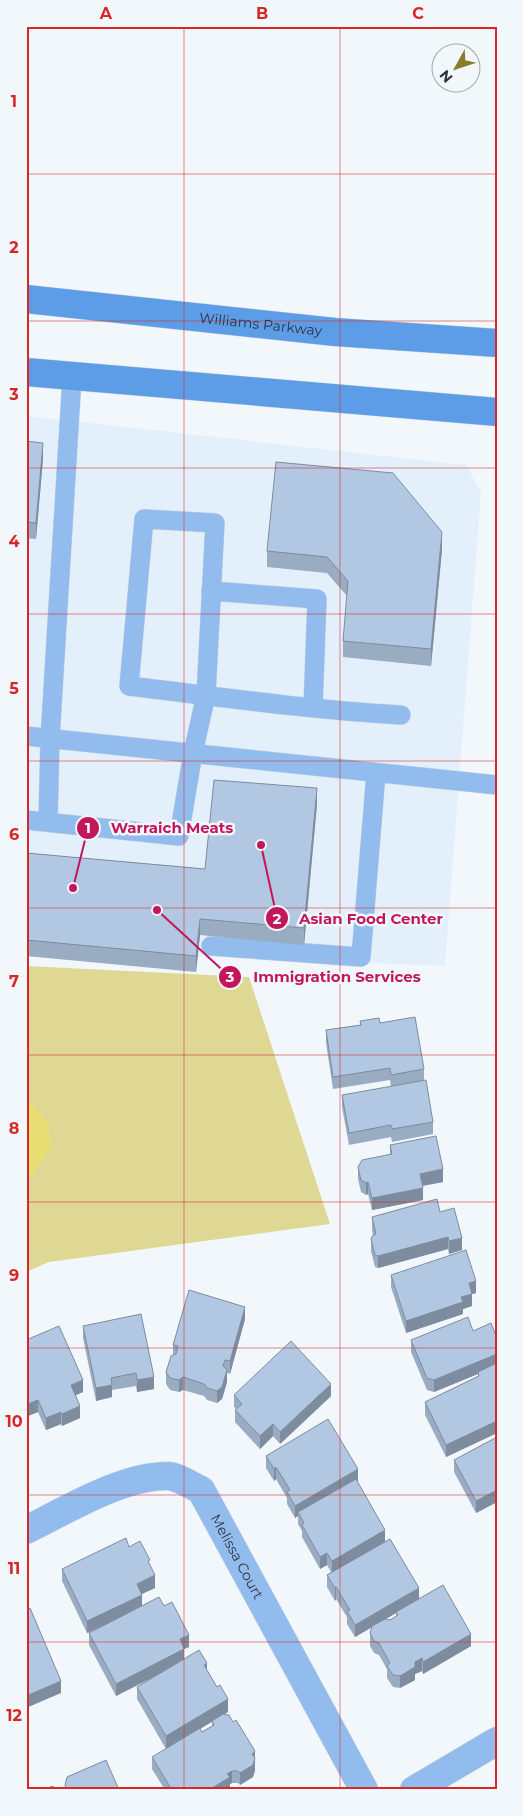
<svg xmlns="http://www.w3.org/2000/svg" width="523" height="1816" font-family="Montserrat,sans-serif">
<style>
.built{fill:#e4effc}
.green{fill:#dfd894}
.water{fill:#e9de74}
.lines{fill:none;stroke-linecap:round;stroke-linejoin:round}
.service-casing{stroke:#ced4da;stroke-width:20}
.minor-casing{stroke:#ced4da;stroke-width:29}
.secondary-casing{stroke:#ced4da;stroke-width:29}
.service{stroke:#92bcee;stroke-width:19}
.minor{stroke:#92bcee;stroke-width:28}
.secondary{stroke:#5d9de7;stroke-width:28}
.wall{fill:#99acc2;fill-rule:evenodd}
.shaded-wall{fill:#7d8c9e}
.building{fill:#b2c8e2;stroke:#7d8c9e}
.grid{fill:none;stroke:#d62828;stroke-width:1;stroke-opacity:0.55}
.labels{text-anchor:middle;dominant-baseline:central;stroke-width:5;stroke-linejoin:round;paint-order:stroke}
.street-label{font-size:14px;fill:#2c343f;stroke:#f2f7fc}
.leader{fill:none;stroke:#c2185b;stroke-width:2}
.callout-dot{fill:#c2185b;stroke:#f2f7fc;stroke-width:2}
.mark-label{font-size:15px;text-anchor:middle;font-weight:bold;fill:#fff}
.callout-label{font-size:15px;text-anchor:middle;font-weight:bold;fill:#c2185b;stroke:#f2f7fc;stroke-width:5;stroke-linejoin:round;paint-order:stroke}
.neatline{fill:none;stroke:#d62828;stroke-width:2}
.grid-label{font-size:16px;text-anchor:middle;font-weight:bold;fill:#d62828}
</style>
<rect width="100%" height="100%" fill="#f2f7fc"/>
<!-- built -->
<path class="built" d="M26,416L466,465L481,492L445,966L26,949Z"/>
<!-- green -->
<path class="green" d="M26,966L249,977L330,1224L49,1262L26,1272Z"/>
<!-- water -->
<path class="water" d="M26,1098L48,1122L51,1146L34,1174L26,1179Z"/>
<g class="lines">
<!-- service casing -->
<g class="service-casing">
<path id="service" d="M211,591L317,599L313,708
M26,736L497,785
M26,820L179,836L193,753L206,695L215,523L144,519L129,686C220,697 310,710 401,715
M48,822L50,739L72,377
M211,946L361,957L376,773"/>
</g>
<!-- minor casing -->
<g class="minor-casing">
<g id="minor">
<path id="s1" d="M26,1530C67,1510 123,1475 169,1476C179,1477 192,1486 201,1490L364,1790"/>
<path d="M414,1790L497,1741"/>
</g>
</g>
<!-- secondary casing -->
<g class="secondary-casing">
<g id="secondary">
<path id="s2" d="M26,299L335,332L497,343"/>
<path d="M26,372L497,412"/>
</g>
</g>
<!-- service -->
<use href="#service" class="service"/>
<!-- minor -->
<use href="#minor" class="minor"/>
<!-- secondary -->
<use href="#secondary" class="secondary"/>
</g>
<!-- wall -->
<path class="wall" d="M26,441L43,459L36,539L26,538Z
M442,549L431,666L343,657V641L347,596L327,573L267,567V551Z
M317,804L304,945L200,935L196,972L26,956V853L205,869Z
M360,1021L380,1023L424,1069V1081L433,1122V1134L392,1142L391,1137L349,1145L342,1107V1095L391,1087L390,1080L333,1089L326,1043V1030L360,1025Z
M390,1145L443,1182L423,1186V1200L372,1210L368,1194L366,1195L361,1192L358,1179V1167L390,1154Z
M440,1212L462,1250L449,1254L448,1249L378,1268L375,1267L371,1251V1239L373,1235L372,1230V1217Z
M391,1275L476,1293L472,1294V1306L463,1309V1314L406,1333L391,1287Z
M245,1319L230,1374L227,1373V1382L222,1399L217,1403L207,1400L204,1396L183,1390L179,1392L170,1390L166,1384V1372L173,1355V1345Z
M83,1326L154,1389L137,1392L136,1386L112,1390V1397L96,1401L83,1338Z
M473,1331L497,1338V1433L446,1457L425,1415V1402L478,1376V1374L434,1392L427,1390L411,1352V1340Z
M26,1340L83,1392L76,1395L80,1418L62,1426L61,1424L46,1430L38,1412L28,1416L26,1412Z
M234,1395L331,1396L280,1444L273,1436L260,1449L235,1422V1410L236,1409L234,1407Z
M497,1437V1502L476,1513L454,1472V1460Z
M266,1456L358,1482H357L385,1541L419,1599L471,1646L423,1674L422,1671L415,1674V1680L400,1688L393,1687L387,1678V1669L379,1655L374,1653L370,1646V1633L372,1627L355,1637L347,1624V1617L336,1599L335,1601L327,1587V1575L331,1572L327,1565L320,1569L302,1537V1531L298,1524V1516L295,1518L287,1504V1498L276,1479L274,1481L266,1468ZM396,1613V1617L390,1620L386,1619Z
M129,1547L150,1565L155,1588L142,1594V1606H164L189,1647L184,1649V1658L207,1670L228,1712L224,1714L255,1764L253,1777L240,1785L238,1783H232L230,1784L229,1790H165L152,1769V1757L166,1749L137,1699V1687L152,1678L116,1696L89,1645V1633L106,1624L87,1633L62,1581V1569ZM212,1722V1726L202,1732L200,1729Z"/>
<!-- shaded-wall -->
<path class="shaded-wall" d="M43,443V459L36,539V523Z
M442,532V549L431,666V649Z
M317,788V804L304,945V928Z
M200,919V935L196,972V956Z
M443,1169V1182L420,1186V1174Z
M368,1182V1194L366,1195V1183Z
M423,1188V1200L372,1210V1198Z
M448,1237V1249L378,1268V1256Z
M462,1238V1250L449,1254V1241Z
M476,1281V1293L472,1294V1306L463,1309V1314L406,1333V1321L461,1297L469,1283Z
M245,1307V1319L230,1374V1361Z
M497,1354V1366L434,1392V1380Z
M227,1370V1382L222,1399L217,1403V1391Z
M154,1377V1389L137,1392V1380Z
M183,1377V1390L179,1392V1380Z
M83,1380V1392L71,1397V1385Z
M331,1384V1396L280,1444V1432Z
M112,1385V1397L96,1401V1388Z
M38,1400V1412L28,1416V1404Z
M80,1406V1418L62,1426V1414Z
M61,1412V1424L46,1430V1418Z
M497,1421V1433L446,1457V1445Z
M273,1424V1436L260,1449V1436Z
M276,1467V1479L274,1481V1469Z
M358,1469V1482L300,1515L298,1512V1516L295,1518V1506Z
M497,1490V1502L476,1513V1501Z
M385,1530V1542L332,1573V1561Z
M327,1553V1565L320,1569V1557Z
M155,1575V1588L137,1596V1584Z
M336,1587V1599L335,1601V1588Z
M419,1588V1600L396,1612V1613L355,1637V1625Z
M142,1595V1607L87,1633V1621Z
M471,1634V1646L423,1674V1662Z
M189,1635V1647L184,1649V1661L116,1696V1684L180,1639Z
M422,1658V1671L415,1674V1680L400,1688V1676L415,1662Z
M207,1663V1675L204,1665Z
M61,1681V1693L26,1708V1696Z
M228,1699V1712L166,1749V1736Z
M255,1751V1771L253,1777L240,1785V1773L252,1754Z
M232,1771V1783L230,1784V1790H209L227,1774Z"/>
<!-- building -->
<path class="building" d="M26,441L43,443L36,523L26,522Z
M276,462L393,473L442,532L431,649L343,641L348,581L327,557L267,551Z
M214,780L317,788L304,928L200,919L196,956L26,940V853L205,869Z
M415,1017L424,1069L391,1075L390,1068L333,1077L326,1030L361,1025L360,1021L379,1018L380,1023Z
M426,1080L433,1122L392,1129L391,1125L349,1133L342,1095Z
M436,1136L443,1169L420,1174L423,1188L372,1198L368,1182L366,1183L361,1180L358,1167L362,1160L392,1154L390,1145Z
M437,1199L440,1212L454,1208L462,1238L449,1241L448,1237L378,1256L375,1255L371,1239L373,1235L376,1234L372,1217Z
M466,1250L476,1281L469,1283L472,1294L461,1297L463,1302L406,1321L391,1275Z
M189,1290L245,1307L230,1361L225,1360L223,1366L227,1370L222,1387L217,1391L207,1388L204,1384L183,1377L179,1380L170,1378L166,1372L171,1356L176,1354L178,1346L173,1345Z
M141,1314L154,1377L137,1380L136,1373L111,1378L112,1385L96,1388L83,1326Z
M468,1317L473,1331L491,1323L497,1338V1354L434,1380L427,1378L411,1340Z
M59,1326L83,1380L71,1385L80,1406L62,1414L61,1412L46,1418L38,1400L28,1404L26,1400V1340Z
M291,1341L331,1384L280,1432L273,1424L260,1436L235,1410L242,1404L234,1395Z
M497,1363V1421L446,1445L425,1402L479,1376L478,1372Z
M328,1419L358,1469L295,1506L287,1492L290,1490L276,1467L274,1469L266,1456Z
M497,1437V1490L476,1501L454,1460Z
M356,1479L385,1530L332,1561L327,1553L320,1557L302,1525L304,1523L298,1512Z
M126,1538L129,1547L140,1541L150,1560L148,1561L155,1575L137,1584L142,1595L87,1621L62,1569Z
M390,1539L419,1588L355,1625L347,1611L350,1610L336,1587L335,1588L327,1575Z
M443,1585L471,1634L423,1662L422,1658L415,1662V1667L400,1676L393,1675L387,1666L390,1663L379,1643L374,1641L370,1633L372,1626L385,1619L390,1620L398,1615L396,1612Z
M159,1597L164,1606L172,1602L189,1635L180,1639L184,1649L116,1684L89,1633Z
M30,1608L61,1681L26,1696V1610Z
M199,1650L207,1663L204,1665L217,1687L220,1685L228,1699L166,1736L137,1687Z
M223,1714L229,1715L233,1722L236,1720L255,1751L252,1754L255,1758L253,1765L240,1773L238,1771H232L227,1774L230,1777L209,1790H172L152,1757L200,1728L202,1732L214,1725L212,1721Z
M106,1760L119,1790H67L65,1785L67,1777Z
M53,1786L54,1790H43Z"/>
<!-- grid -->
<path class="grid" d="M184,26V1790M340,26V1790M26,174H497M26,321H497M26,468H497M26,614H497M26,761H497M26,908H497M26,1055H497M26,1202H497M26,1348H497M26,1495H497M26,1642H497"/>
<g class="labels">
<!-- street labels -->
<g class="street-label">
<text stroke="none"><textPath href="#s2" startOffset="236">Williams Parkway</textPath></text>
<text stroke="none"><textPath href="#s1" startOffset="265">Melissa Court</textPath></text>
</g>
</g>
<!-- callouts -->
<path class="leader" d="M73 888L88 828M261 845L277 918M157 910L230 977"/>
<g class="callout-dot">
<circle cx="73" cy="888" r="5"/>
<circle cx="261" cy="845" r="5"/>
<circle cx="157" cy="910" r="5"/>
<circle cx="88" cy="828" r="12"/>
<circle cx="277" cy="918" r="12"/>
<circle cx="230" cy="977" r="12"/>
</g>
<g class="mark-label">
<text x="88" y="833">1</text>
<text x="277" y="924">2</text>
<text x="230" y="982">3</text>
</g>
<g class="callout-label">
<text x="172" y="833">Warraich Meats</text>
<text x="371" y="924">Asian Food Center</text>
<text x="337" y="982">Immigration Services</text>
</g>
<!-- border -->
<rect width="523" height="1816" fill="none" stroke="#f2f7fc" stroke-width="55"/>
<!-- north arrow -->
<g transform="translate(456 68) rotate(230)"><circle r="24" fill="#f2f7fc" stroke="#a3a9b0"/>
<path d="M0-4L9 19L0 12L-9 19Z" fill="#877e25"/>
<text y="-8" font-size="14" font-weight="bold" text-anchor="middle" fill="#2c343f">N</text>
</g>
<rect x="28" y="28" width="468" height="1760" class="neatline"/>
<g class="grid-label">
<text x="106" y="19">A</text>
<text x="262" y="19">B</text>
<text x="418" y="19">C</text>
<text x="14" y="107">1</text>
<text x="14" y="253">2</text>
<text x="14" y="400">3</text>
<text x="14" y="547">4</text>
<text x="14" y="694">5</text>
<text x="14" y="840">6</text>
<text x="14" y="987">7</text>
<text x="14" y="1134">8</text>
<text x="14" y="1281">9</text>
<text x="14" y="1427">10</text>
<text x="14" y="1574">11</text>
<text x="14" y="1721">12</text>
</g>
</svg>
